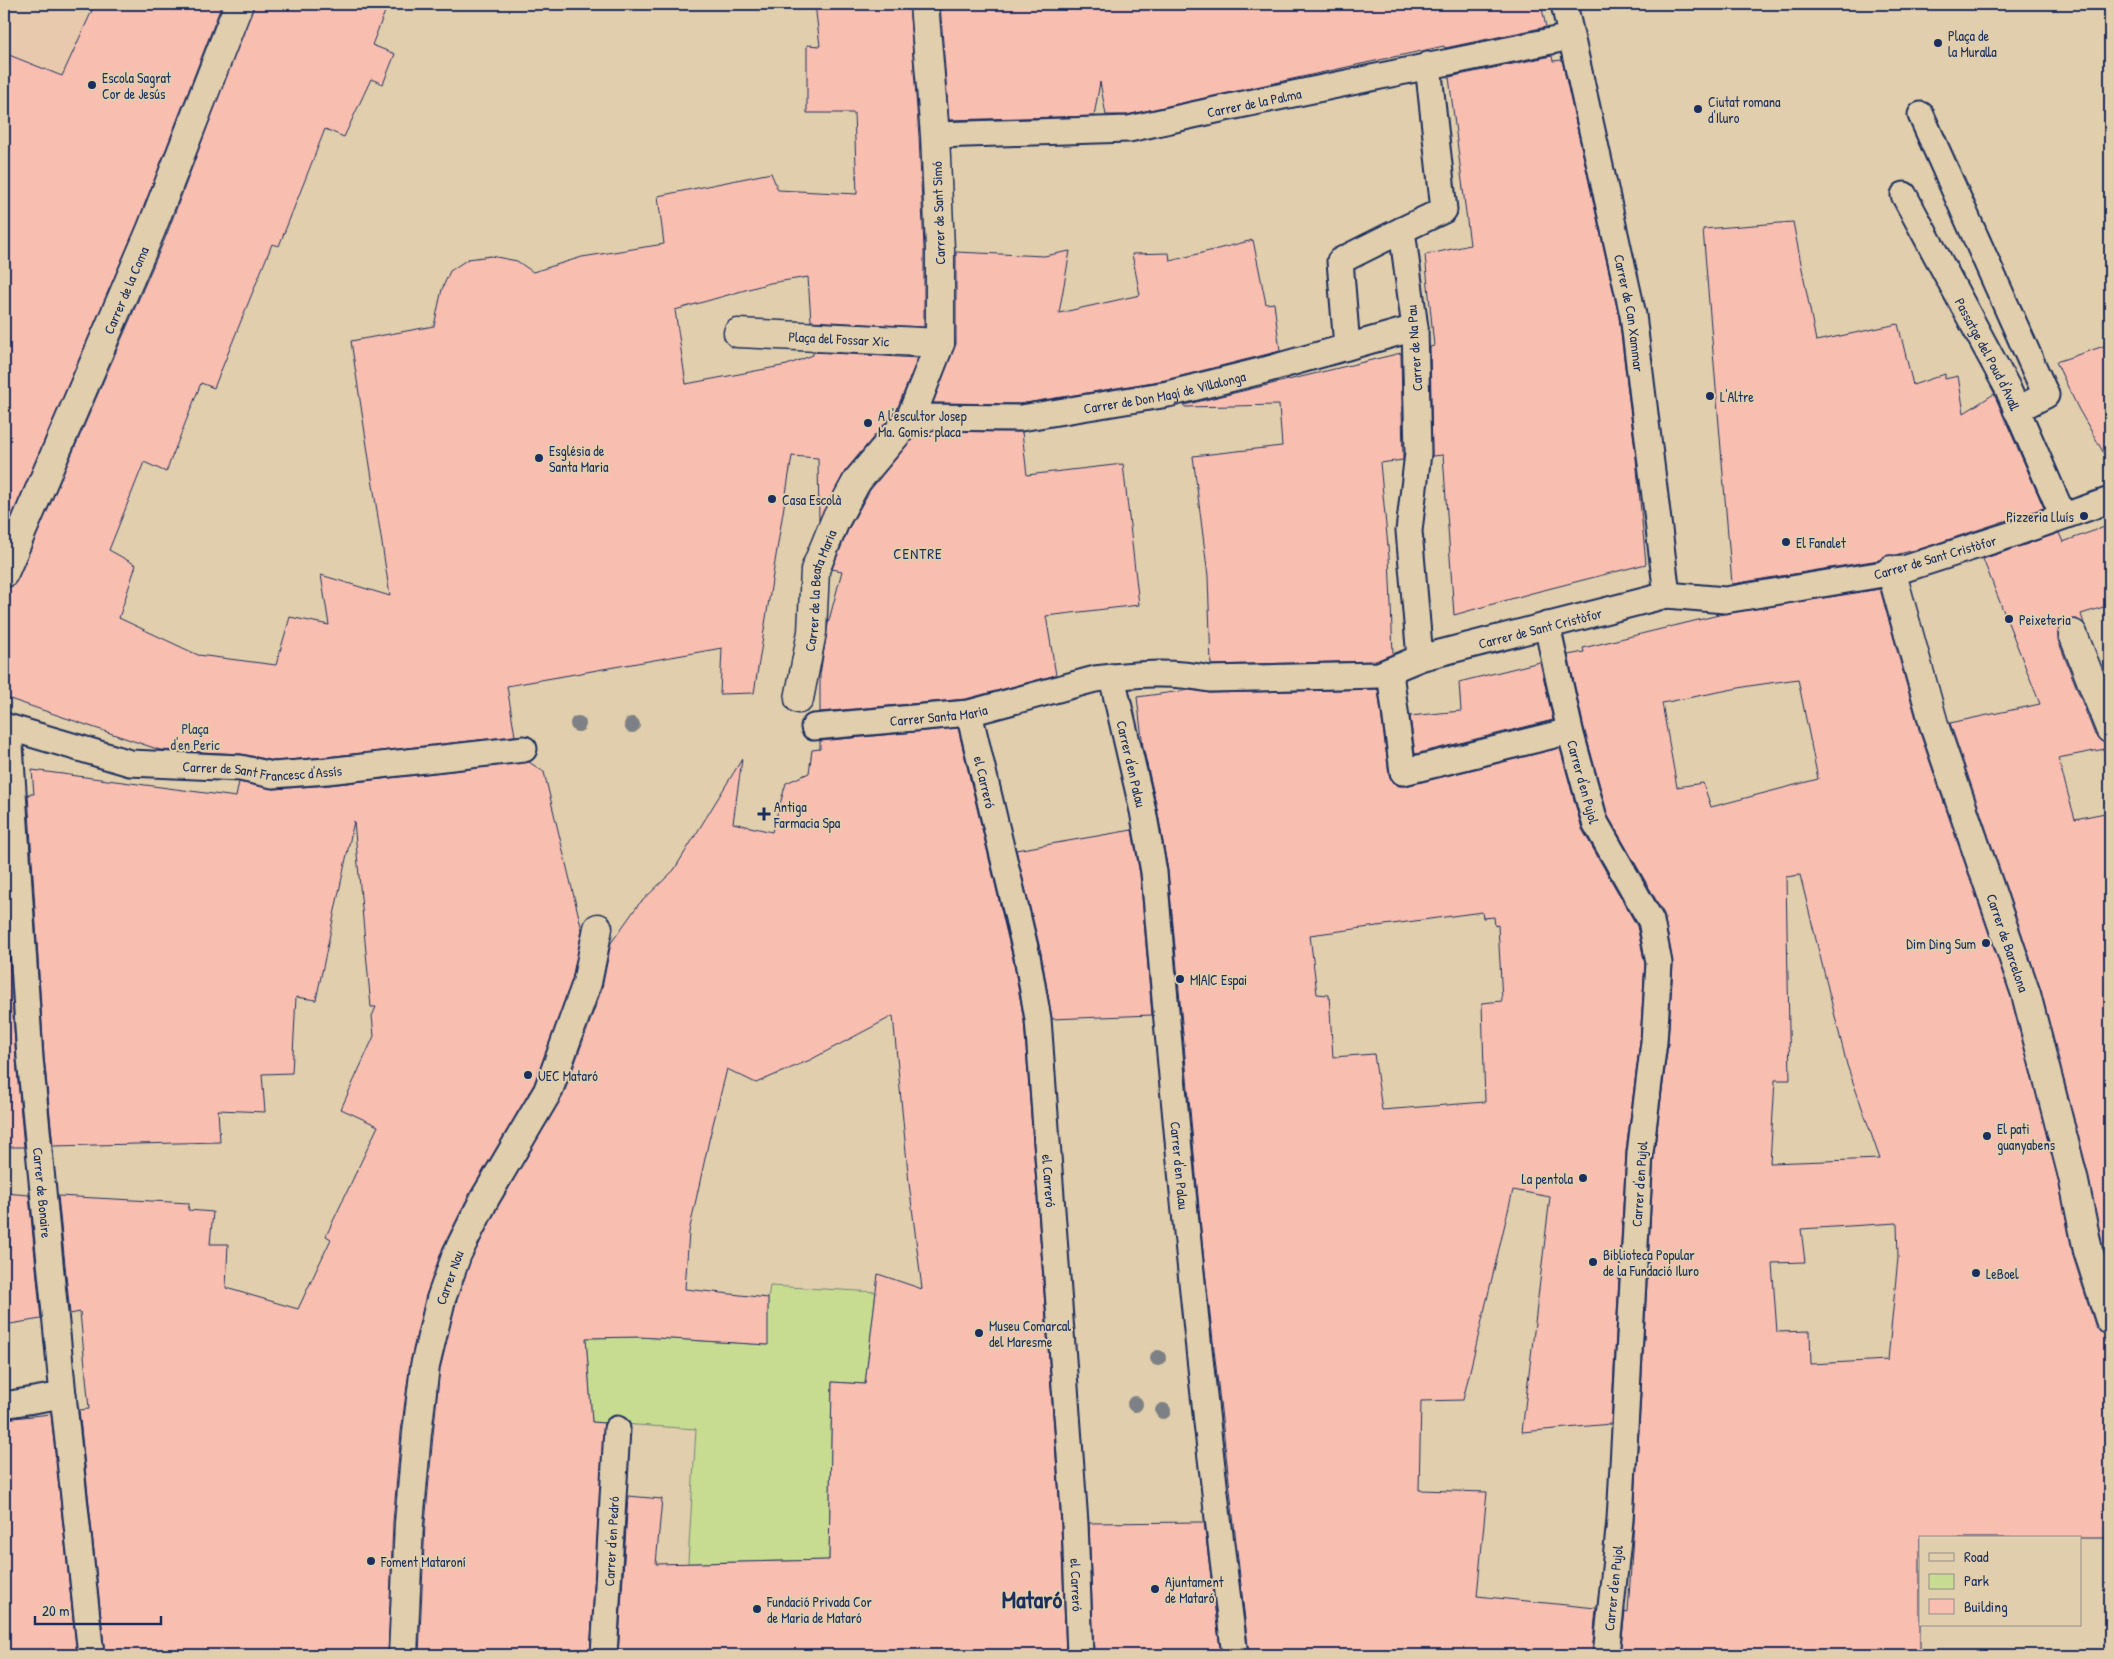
<svg xmlns="http://www.w3.org/2000/svg" width="2114" height="1659" font-family="'Patrick Hand',sans-serif">
<style>
.built{fill:#e8c9ad}
.green{fill:#c8dc91;stroke:#728678}
.building{fill:#f8beb0;stroke:#1b2f5e;fill-rule:evenodd}
.lines{fill:none;stroke-linecap:round;stroke-linejoin:round}
.pedestrian-casing{stroke:#1b2f5e;stroke-width:29}
.minor-casing{stroke:#1b2f5e;stroke-width:31}
.pedestrian{stroke:#e1ceac;stroke-width:25}
.minor{stroke:#e1ceac;stroke-width:28}
.tree{fill:#7d8084}
.poi-dot{fill:#1b2f5e;stroke:#e1ceac;stroke-width:2}
.labels{text-anchor:middle;dominant-baseline:central;stroke-width:4;stroke-linejoin:round;paint-order:stroke}
.poi-label{font-size:14px;fill:#1b2f5e;stroke:#e1ceac;text-anchor:start}
.street-label{font-size:14px;fill:#1b2f5e;stroke:#e1ceac}
.park-label{font-size:14px;fill:#2c4063;stroke:#e1ceac}
.neighbourhood-label{font-size:15px;letter-spacing:1px;fill:#1b2f5e;stroke:#e1ceac}
.town-label{font-size:24px;font-weight:bold;fill:#1b2f5e;stroke:#e1ceac}
</style>
<rect width="100%" height="100%" fill="#e1ceac"/>
<filter id="ink" filterUnits="userSpaceOnUse"><feTurbulence type="fractalNoise" baseFrequency=".02" numOctaves="2"/><feDisplacementMap in="SourceGraphic" scale="10" xChannelSelector="R" yChannelSelector="G"/><feConvolveMatrix kernelMatrix="1 2 1 2 8 2 1 2 1" color-interpolation-filters="sRGB"/></filter>
<g filter="url(#ink)">
<!-- built -->
<path class="built" d="M4,4H54L191,60L148,167L4,109Z"/>
<!-- green -->
<path class="green" d="M770,1286L876,1292L865,1384L832,1382L829,1560L688,1563L696,1429L592,1422L586,1338L640,1337L767,1345L768,1298Z"/>
<!-- building -->
<path class="building" d="M95,4H222L137,224L4,534V53L62,76Z
M254,4H388L372,45L395,54L383,84L371,79L344,137L325,129L279,246L272,244L214,388L201,383L166,472L144,462L109,550L136,565L119,618L198,655L276,665L290,617L329,625L321,575L390,596L351,341L434,326L442,289L450,271L468,259L491,256L517,261L533,272L582,257L664,244L658,196L771,173L778,190L857,194L854,113H807V45L820,46L815,4H909L919,136L924,249V327L811,321L808,277L770,283L675,310L686,384L787,365L813,355V352L918,358L897,409L845,471L819,520L818,458L792,456L754,693L720,694L722,648L507,686L515,736L326,757L274,761L241,754L160,750L4,697V588L13,586L18,579L166,236Z
M940,4H1541L1546,27L1445,48L1444,46L1127,115H1106L1100,82L1094,116L949,120Z
M1552,56L1553,61L1562,60L1619,317L1636,458L1646,564L1532,593L1454,615L1443,455L1432,456L1430,347L1434,346L1425,255L1470,245L1449,77Z
M1793,222L1816,341L1898,324L1913,385L1945,374V379L1958,376L1964,413L1994,394L2044,508L1923,548L1895,555H1886L1879,560L1732,584L1703,229Z
M1253,240L1266,304L1274,303L1280,351L1165,380L1020,404L933,403L956,344V252L1044,256L1070,251L1059,313L1140,295L1132,254L1169,253L1170,261Z
M2110,344V464L2078,408L2056,362Z
M1401,353L1403,460L1380,463L1389,557L1393,654L1376,661L1211,665L1208,576L1193,456L1282,446L1279,405L1185,407L1184,405Z
M919,431L1022,432L1027,475L1123,464L1139,605L1046,616L1056,675L966,699L820,712V675L828,624L842,571L832,569L849,528L870,490Z
M2110,525V605L2081,614L2084,624L2076,619L2067,620L2061,625L2058,632V640L2095,735L2101,741L2110,744V748L2058,758L2075,819L2110,812V1269L2103,1247L2088,1173L2041,990L1950,723L2040,704L1983,559L2059,533L2063,542Z
M1880,589L1920,733L2011,998L2058,1180L2073,1256L2095,1325L2100,1332L2110,1335V1538H1920V1655H1620L1625,1611L1628,1612L1634,1521L1654,1154L1668,1044L1673,964L1664,914L1608,816L1584,728L1568,655L1584,652L1583,648L1723,614ZM1798,679L1818,779L1711,807L1703,783L1677,787L1662,703L1749,686ZM1800,875L1847,1065L1880,1159L1770,1163L1775,1080H1790L1786,877ZM1897,1223L1898,1258L1888,1360L1811,1364L1810,1331L1777,1332L1772,1263L1805,1262L1801,1229Z
M1540,662L1553,720L1415,754L1410,716L1461,711L1459,682Z
M1378,689L1389,774L1392,782L1399,786H1406L1560,748L1582,829L1637,926L1645,964L1640,1041L1626,1152L1611,1424L1522,1432L1550,1197L1513,1190L1463,1400L1421,1401L1419,1490L1487,1492L1477,1596L1596,1608L1592,1655H1249L1204,1262L1168,871L1157,808L1143,747L1137,697L1189,690L1210,693ZM1482,912L1483,918L1494,917L1495,926L1498,925L1502,1001L1482,1003L1485,1102L1382,1110L1374,1054L1333,1057L1329,995L1317,994L1310,935Z
M958,728L1013,959L1024,1020L1061,1524L1066,1655H618L628,1496L662,1499L656,1564L829,1560L832,1382L865,1384L878,1274L922,1289L909,1183L893,1016L810,1060L756,1083L727,1069L709,1140L689,1232L685,1289L768,1298V1345L640,1337L586,1338L592,1422L604,1423L590,1655H419L425,1524L433,1435L440,1369L456,1303L471,1260L499,1205L563,1096L602,988L611,943L638,905L674,870L742,759L733,823L772,832L786,783L809,773L812,750L820,749V741Z
M529,762L544,772L582,930L572,979L534,1084L471,1191L443,1247L426,1295L410,1362L401,1432L393,1522L388,1655H105L79,1410L89,1409L80,1312L70,1314L58,1196L189,1203L188,1210L213,1212L210,1244H228L226,1288L298,1309L331,1239L326,1236L378,1126L341,1109L374,1036L372,1016L376,1007H371L354,821L316,1000L296,997L292,1073L262,1074L265,1112L218,1110L220,1142L53,1146L44,1057L28,794H34L32,770L236,797L239,782L274,789L329,785Z
M1132,830L1140,874L1152,1015L1052,1019L1041,953L1016,850Z
M4,872L16,1059L24,1147H4Z
M4,1193L29,1195L41,1319L4,1325Z
M51,1414L77,1655H4V1419Z
M1204,1522L1221,1655H1094L1089,1523Z"/>
<g class="lines">
<!-- pedestrian casing -->
<g class="pedestrian-casing">
<g id="pedestrian">
<path id="s1" d="M1564,4L1633,315L1667,595"/>
<path d="M1921,115L2046,395L2016,410"/>
<path id="s2" d="M935,135L1129,129L1225,108L1561,39L1570,35"/>
<path id="s3" d="M1904,195L2007,387L2063,516"/>
<path d="M1347,347L1340,261L1402,230"/>
<path id="s4" d="M911,417L1021,418L1168,394L1265,370L1415,328"/>
<path id="s5" d="M1547,625L1570,731L1595,822L1651,921L1659,963L1654,1042L1640,1153L1620,1520L1606,1655"/>
<path d="M1420,658L1409,531L1418,453L1415,328L1402,230L1444,210L1428,65"/>
<path d="M1393,670L1391,680L1403,772L1570,731"/>
<path id="s6" d="M1112,677L1143,811L1154,872C1176,1133 1201,1395 1235,1655"/>
<path id="s7" d="M969,713L1027,956L1038,1019L1075,1523L1080,1655"/>
<path id="s8" d="M4,726L130,763L240,768L273,775L327,771L524,749"/>
<path id="s9" d="M814,727L969,713L1095,679C1133,674 1172,671 1210,679L1379,675L1420,658L1667,595L1725,600L1883,574L1891,570L1904,569L2016,533L2110,500"/>
<path id="s10" d="M9,729L30,1058L63,1395L91,1655"/>
<path d="M4,1405L63,1395"/>
<path id="s11" d="M604,1655L617,1429"/>
</g>
</g>
<!-- minor casing -->
<g class="minor-casing">
<g id="minor">
<path id="s12" d="M738,333L940,343"/>
<path id="s13" d="M1891,570L1935,728L2026,994L2073,1177L2088,1251L2110,1320"/>
<path id="s14" d="M4,573L151,230L239,4"/>
<path d="M2073,634L2110,729"/>
<path id="s15" d="M799,699L812,632L815,570L835,521L857,481L911,417L940,343V249L935,135L924,4"/>
<path id="s16" d="M403,1655L409,1523L417,1433L425,1366L441,1299L457,1254L485,1198L548,1091L587,983L598,928"/>
</g>
</g>
<!-- pedestrian -->
<use href="#pedestrian" class="pedestrian"/>
<!-- minor -->
<use href="#minor" class="minor"/>
</g>
<!-- trees -->
<g class="tree">
<circle cx="578" cy="724" r="8"/>
<circle cx="632" cy="725" r="8"/>
<circle cx="1158" cy="1358" r="8"/>
<circle cx="1135" cy="1404" r="8"/>
<circle cx="1163" cy="1411" r="8"/>
</g>
</g>
<!-- markers -->
<g class="poi-dot">
<circle cx="1938" cy="43" r="5"/>
<circle cx="92" cy="85" r="5"/>
<circle cx="1698" cy="109" r="5"/>
<circle cx="1710" cy="396" r="5"/>
<circle cx="868" cy="423" r="5"/>
<circle cx="539" cy="458" r="5"/>
<circle cx="772" cy="499" r="5"/>
<circle cx="2084" cy="516" r="5"/>
<circle cx="1786" cy="542" r="5"/>
<circle cx="2009" cy="619" r="5"/>
<path d="M761.5 806.5h5v5h5v5h-5v5h-5v-5h-5v-5h5z"/>
<circle cx="1986" cy="943" r="5"/>
<circle cx="1180" cy="979" r="5"/>
<circle cx="528" cy="1075" r="5"/>
<circle cx="1987" cy="1136" r="5"/>
<circle cx="1583" cy="1178" r="5"/>
<circle cx="1593" cy="1262" r="5"/>
<circle cx="1976" cy="1273" r="5"/>
<circle cx="979" cy="1333" r="5"/>
<circle cx="371" cy="1561" r="5"/>
<circle cx="1155" cy="1589" r="5"/>
<circle cx="757" cy="1609" r="5"/>
</g>
<g class="labels">
<!-- poi labels -->
<g class="poi-label">
<text x="1948" y="35">Plaça de<tspan x="1948" dy="16">la Muralla</tspan></text>
<text x="102" y="77">Escola Sagrat<tspan x="102" dy="16">Cor de Jesús</tspan></text>
<text x="1708" y="101">Ciutat romana<tspan x="1708" dy="16">d'Iluro</tspan></text>
<text x="1720" y="396">L'Altre</text>
<text x="878" y="415">A l'escultor Josep<tspan x="878" dy="16">Ma. Gomis. placa</tspan></text>
<text x="549" y="450">Església de<tspan x="549" dy="16">Santa Maria</tspan></text>
<text x="782" y="499">Casa Escolà</text>
<text x="2074" y="516" text-anchor="end">Pizzeria Lluís</text>
<text x="1796" y="542">El Fanalet</text>
<text x="2019" y="619">Peixeteria</text>
<text x="774" y="806">Antiga<tspan x="774" dy="16">Farmacia Spa</tspan></text>
<text x="1976" y="943" text-anchor="end">Dim Ding Sum</text>
<text x="1190" y="979">M|A|C Espai</text>
<text x="538" y="1075">UEC Mataró</text>
<text x="1997" y="1128">El pati<tspan x="1997" dy="16">guanyabens</tspan></text>
<text x="1573" y="1178" text-anchor="end">La pentola</text>
<text x="1603" y="1254">Biblioteca Popular<tspan x="1603" dy="16">de la Fundació Iluro</tspan></text>
<text x="1986" y="1273">LeBoel</text>
<text x="989" y="1325">Museu Comarcal<tspan x="989" dy="16">del Maresme</tspan></text>
<text x="381" y="1561">Foment Mataroní</text>
<text x="1165" y="1581">Ajuntament<tspan x="1165" dy="16">de Mataró</tspan></text>
<text x="767" y="1601">Fundació Privada Cor<tspan x="767" dy="16">de Maria de Mataró</tspan></text>
</g>
<!-- street labels -->
<g class="street-label">
<text stroke="none"><textPath href="#s2" startOffset="322">Carrer de la Palma</textPath></text>
<text transform="translate(938 213) rotate(-92)">Carrer de Sant Simó</text>
<text stroke="none"><textPath href="#s14" startOffset="308">Carrer de la Coma</textPath></text>
<text stroke="none"><textPath href="#s1" startOffset="316">Carrer de Can Xammar</textPath></text>
<text stroke="none"><textPath href="#s12" startOffset="101">Plaça del Fossar Xic</textPath></text>
<text transform="translate(1414 348) rotate(-94)">Carrer de Na Pau</text>
<text stroke="none"><textPath href="#s3" startOffset="180">Passatge del Poud d'Avall</textPath></text>
<text stroke="none"><textPath href="#s4" startOffset="256">Carrer de Don Magí de Villalonga</textPath></text>
<text transform="translate(1935 557) rotate(-16)">Carrer de Sant Cristòfor</text>
<text stroke="none"><textPath href="#s15" startOffset="111">Carrer de la Beata Maria</textPath></text>
<text stroke="none"><textPath href="#s9" startOffset="739">Carrer de Sant Cristòfor</textPath></text>
<text stroke="none"><textPath href="#s9" startOffset="125">Carrer Santa Maria</textPath></text>
<text stroke="none"><textPath href="#s6" startOffset="89">Carrer d'en Palau</textPath></text>
<text stroke="none"><textPath href="#s8" startOffset="264">Carrer de Sant Francesc d'Assís</textPath></text>
<text stroke="none"><textPath href="#s7" startOffset="71">el Carreró</textPath></text>
<text stroke="none"><textPath href="#s5" startOffset="161">Carrer d'en Pujol</textPath></text>
<text stroke="none"><textPath href="#s13" startOffset="391">Carrer de Barcelona</textPath></text>
<text stroke="none"><textPath href="#s6" startOffset="494">Carrer d'en Palau</textPath></text>
<text stroke="none"><textPath href="#s7" startOffset="476">el Carreró</textPath></text>
<text transform="translate(1639 1184) rotate(-86)">Carrer d'en Pujol</text>
<text stroke="none"><textPath href="#s10" startOffset="465">Carrer de Bonaire</textPath></text>
<text stroke="none"><textPath href="#s16" startOffset="382">Carrer Nou</textPath></text>
<text stroke="none"><textPath href="#s11" startOffset="114">Carrer d'en Pedró</textPath></text>
<text stroke="none"><textPath href="#s7" startOffset="881">el Carreró</textPath></text>
<text transform="translate(1613 1588) rotate(-84)">Carrer d'en Pujol</text>
</g>
<!-- park labels -->
<g class="park-label">
<text x="195" y="728">Plaça<tspan x="195" dy="16">d'en Peric</tspan></text>
</g>
<!-- neighbourhood labels -->
<g class="neighbourhood-label">
<text x="918" y="553">CENTRE</text>
</g>
<!-- town labels -->
<g class="town-label">
<text x="1032" y="1599">Mataró</text>
</g>
</g>
<!-- margin -->
<rect width="2114" height="1659" fill="none" stroke="#e1ceac" stroke-width="20"/>
<rect x="10" y="10" width="2094" height="1639" fill="none" stroke="#1b2f5e" stroke-width="2" filter="url(#ink)"/>
<!-- legend -->
<rect x="1919" y="1536" width="162" height="90" fill="#e1ceac" stroke="#928e8d"/>
<rect x="1929" y="1553" width="25" height="8" fill="#e1ceac" stroke="#928e8d"/>
<text x="1964" y="1562" font-size="15" fill="#1b2f5e">Road</text>
<rect x="1929" y="1574" width="25" height="15" fill="#c8dc91" stroke="#928e8d"/>
<text x="1964" y="1586" font-size="15" fill="#1b2f5e">Park</text>
<rect x="1929" y="1599" width="25" height="15" fill="#f8beb0" stroke="#928e8d"/>
<text x="1964" y="1612" font-size="15" fill="#1b2f5e">Building</text>
<!-- scale -->
<path d="M35 1616v8h126v-8" fill="none" stroke="#1b2f5e" stroke-width="2.5"/>
<text x="42" y="1616" font-size="15" fill="#1b2f5e" stroke="#e1ceac" stroke-width="4" paint-order="stroke">20 m</text>
</svg>
